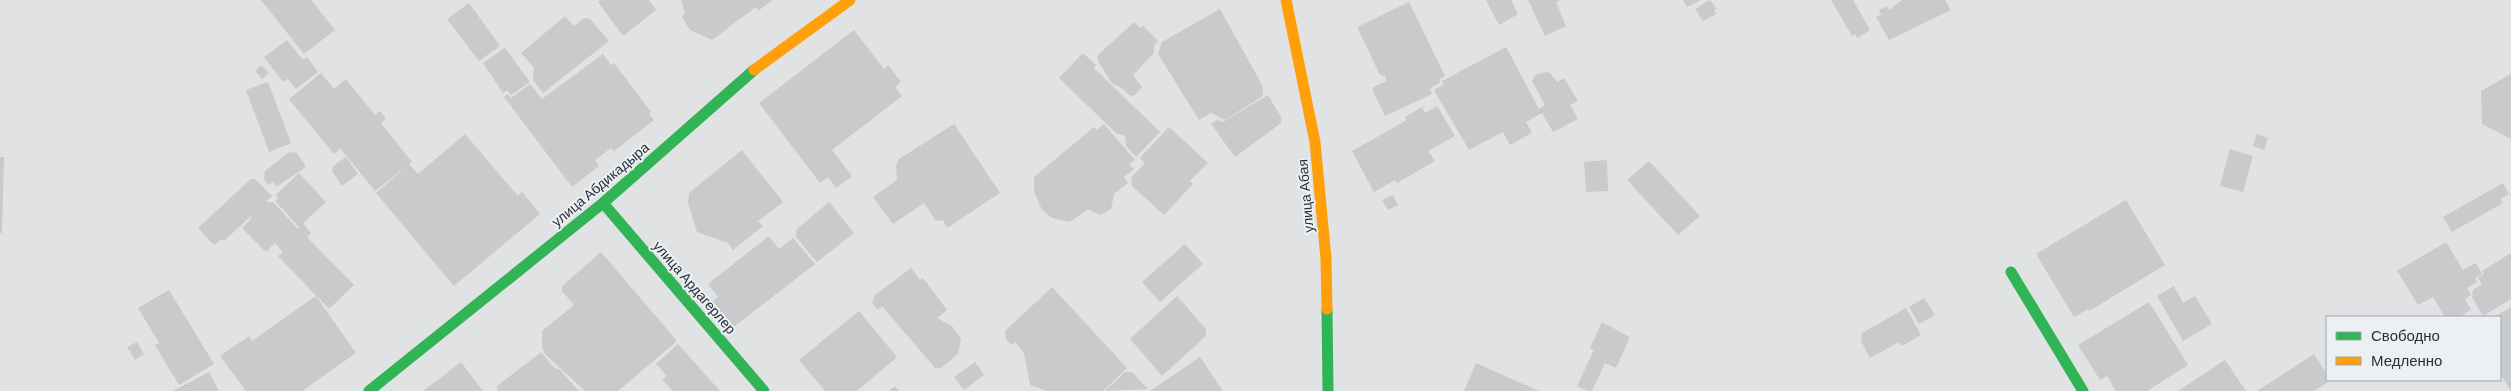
<svg xmlns="http://www.w3.org/2000/svg" width="2511" height="391" font-family="Barlow,sans-serif">
<style>
.building{fill:#c8cacc}
.lines{fill:none;stroke-linecap:round;stroke-linejoin:round}
.fast{stroke:#30b455;stroke-width:11}
.slow{stroke:#ff9f0a;stroke-width:11}
.labels{text-anchor:middle;dominant-baseline:central;stroke-width:4;stroke-linejoin:round;paint-order:stroke}
.street-label{font-size:14px;fill:#29303a;stroke:#edf0f3}
</style>
<rect width="100%" height="100%" fill="#e0e2e4"/>
<!-- building -->
<path class="building" d="M261,0H311L335,30L304,54Z
M600,0H649L656,10L623,36L598,2Z
M681,0H773L758,11L756,7L712,40L690,30L682,17L685,13Z
M1486,0H1511L1518,14L1499,25Z
M1528,0H1560L1556,2L1566,26L1545,36Z
M1683,0H1701L1687,7Z
M1710,0L1717,9L1714,10L1716,14L1703,21L1695,9Z
M1831,0H1853L1870,30L1857,38L1856,34L1852,36Z
M1902,0H1945L1951,10L1889,40L1876,17L1881,15L1879,10L1887,6L1889,10Z
M1409,2L1445,76L1439,79L1440,83L1430,88L1432,94L1385,116L1373,92V87L1387,81L1385,76L1380,75L1357,27Z
M469,3L500,46L479,61L447,19Z
M1220,9L1262,85L1263,96L1225,120L1211,113L1199,120L1158,54L1162,42Z
M565,16L574,26L584,18L590,19L609,41L543,93L533,80L534,68L521,53Z
M1134,22L1140,28L1143,26L1158,41L1154,45V53L1133,75L1142,87L1135,95L1130,96L1123,89L1112,83L1099,63L1097,56Z
M854,30L884,69L888,65L901,82L895,87L902,96L832,150L852,176L836,188L828,177L820,183L759,103Z
M287,40L303,60L307,57L318,72L296,89L288,79L283,82L264,57Z
M1506,47L1539,109L1545,105L1532,81L1535,75L1546,72L1550,73L1557,82L1564,78L1578,101L1570,105L1578,119L1553,132L1542,113L1526,122L1532,133L1510,145L1503,132L1469,150L1434,90L1443,85L1442,81Z
M505,48L530,82L511,95L507,90L503,93L483,63Z
M1083,53L1096,65L1094,68L1160,132L1136,157L1126,146L1125,136L1116,133L1059,78Z
M603,54L611,65L614,63L651,112L649,114L654,120L614,151L611,148L595,160L599,166L572,187L504,97L508,94L511,98L530,84L542,99Z
M261,65L269,73L262,79L255,71Z
M321,73L334,89L346,79L375,115L380,111L386,119L381,123L412,162L409,164L418,174L465,134L518,196L522,192L540,214L454,286L376,193L408,165L375,191L340,148L334,154L289,99Z
M2511,74V139L2482,124L2481,91Z
M268,82L291,143L269,152L246,90Z
M1268,95L1282,119L1281,123L1235,157L1211,124L1217,120L1223,122Z
M1437,106L1455,136L1428,151L1435,161L1397,183L1395,180L1374,192L1352,151L1407,120L1405,117L1422,107L1425,113Z
M954,124L1000,193L947,228L943,220L936,221L924,203L893,224L873,197L897,180L896,166L899,159Z
M1104,124L1135,160L1129,164L1134,169L1124,177L1128,183L1114,194L1111,209L1105,213L1099,215L1088,209L1070,222L1052,218L1042,210L1034,191V177L1094,127L1097,130Z
M1169,127L1208,163L1190,181L1193,184L1164,215L1132,186L1131,178L1145,163L1140,158Z
M2257,134L2268,138L2264,150L2253,146Z
M2230,149L2253,156L2243,192L2220,186Z
M742,150L783,202L758,221L763,226L733,250L728,243L697,232L688,203L689,193Z
M289,152L297,153L306,167L276,187L273,182L268,185L264,179L265,171Z
M0,157H4L2,233H0Z
M346,157L358,174L342,186L332,171L333,166Z
M1607,160L1608,191L1586,192L1584,162Z
M1649,161L1700,216L1678,235L1627,180Z
M299,173L326,202L303,223L311,233L307,237L354,285L329,309L278,256L283,252L275,243L266,252L242,228L250,220L252,215L224,241L222,239L214,245L198,228L251,179H255L272,196L266,202H273L298,229L299,227L275,201L278,198L276,195Z
M2503,183L2509,194L2500,199L2503,203L2452,232L2443,217Z
M1393,195L1398,205L1388,210L1382,200Z
M2126,200L2165,265L2089,311L2088,309L2074,317L2036,254Z
M829,202L854,233L817,262L796,237V232L797,229Z
M769,236L779,249L793,238L815,264L726,333L706,306L718,297L708,284Z
M2446,242L2463,270L2476,263L2482,274L2475,278L2477,282L2467,288L2471,295L2465,299L2471,310L2459,317H2445L2433,297L2418,305L2397,271Z
M1185,244L1203,264L1160,302L1142,282Z
M601,252L677,341L618,391H585L546,355L542,348V331L574,305L562,291V286Z
M2511,253V299L2483,316L2472,297L2473,290L2482,284L2478,278L2484,274L2482,271Z
M911,268L920,280L923,278L947,310L937,318L952,326L961,339L958,354L941,368H935L882,306L878,310L872,303L875,295Z
M2174,286L2183,303L2195,296L2212,324L2183,341L2157,296Z
M1052,287L1127,368L1103,391H1047L1030,385L1024,353L1015,342L1012,345L1006,339L1005,331Z
M169,290L214,364L179,385L155,345L159,343L138,308Z
M316,296L356,353L302,391H246L220,356L249,336L252,341Z
M1177,296L1206,329V336L1162,376L1130,339Z
M1924,298L1935,315L1919,324L1909,307Z
M2149,302L2188,365L2147,391H2116L2107,376L2100,380L2078,345Z
M2511,307V391L2500,373V317H2494Z
M1906,308L1921,335L1902,346L1899,342L1870,358L1861,341L1862,333Z
M859,311L897,357L857,391H825L799,360Z
M1602,322L1630,337L1616,368L1605,363L1592,391H1588L1577,386L1594,350L1590,348Z
M137,342L144,354L135,360L127,347Z
M678,344L720,391H673L662,379L667,376L656,364Z
M541,352L553,367L560,370L579,391H497V386Z
M2314,354L2327,375V380H2331L2314,391H2257Z
M1200,357L1223,391H1150Z
M2225,360L2246,391H2178Z
M461,362L483,391H423Z
M975,362L984,375L964,390L954,377Z
M1476,363L1539,391H1464Z
M209,372L219,391H173Z
M1125,372H1132L1148,389L1105,391Z
M895,386L899,391H889Z"/>
<g class="lines">
<!-- fast -->
<path class="fast" d="M603,203L764,391
M2011,272L2083,391
M1327,309L1328,391
M369,391L603,203L754,70"/>
<!-- slow -->
<path class="slow" d="M1286,0L1315,142L1326,259L1327,309
M754,70L850,0"/>
</g>
<g class="labels">
<!-- street labels -->
<g class="street-label">
<text transform="translate(600 184) rotate(-40)">улица Абдикадыра</text>
<text transform="translate(1305 196) rotate(-95)">улица Абая</text>
<text transform="translate(695 287) rotate(49)">улица Ардагерлер</text>
</g>
</g>
<!-- legend -->
<rect x="2326" y="316" width="175" height="65" fill="#edf0f3" stroke="#9fa3a9"/>
<rect x="2336" y="332" width="25" height="8" fill="#30b455" stroke="#9fa3a9"/>
<text x="2371" y="341" font-size="15" fill="#29303a">Свободно</text>
<rect x="2336" y="357" width="25" height="8" fill="#ff9f0a" stroke="#9fa3a9"/>
<text x="2371" y="366" font-size="15" fill="#29303a">Медленно</text>
</svg>
